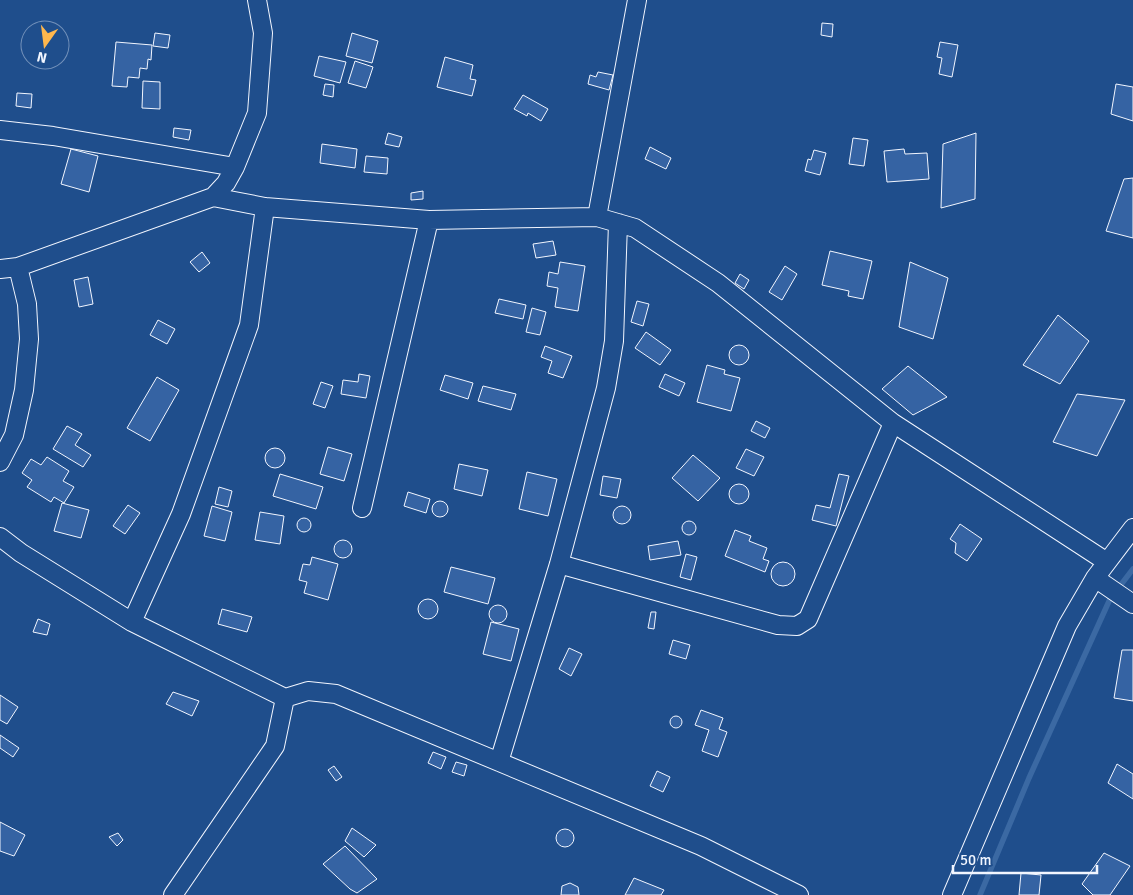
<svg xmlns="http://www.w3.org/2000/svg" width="1133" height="895" font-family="Signika,sans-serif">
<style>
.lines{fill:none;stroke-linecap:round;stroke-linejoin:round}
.stream{stroke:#3b69a3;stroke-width:5.5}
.building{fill:#3563a3;stroke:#f2f6ff}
.street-casing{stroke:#f2f6ff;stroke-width:20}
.street{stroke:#1f4e8c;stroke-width:18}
</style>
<rect width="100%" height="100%" fill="#1f4e8c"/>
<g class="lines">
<!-- stream -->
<path class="stream" d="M980,895L1029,778L1110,599L1133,569"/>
</g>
<!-- building -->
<path class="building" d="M822,23L833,24L832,37L821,35Z
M155,33L170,35L168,48L153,46Z
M352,33L378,41L372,63L346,56Z
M116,42L152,45L151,60L148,59L147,69L140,68L139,78L128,77L127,87L112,86Z
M940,42L958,45L952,77L939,74L942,58L937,57Z
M319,56L346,62L340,83L314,76Z
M445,57L473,65L470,79L476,80L472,96L437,87Z
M355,61L373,67L366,88L348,83Z
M598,72L613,75L609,90L588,84L590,75L596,77Z
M143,81L160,82V109L142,108Z
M325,84L334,85L333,97L323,95Z
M1116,84L1133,87V121L1111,114Z
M17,93L32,94L31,108L16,106Z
M523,95L548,109L541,121L528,113L527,116L514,109Z
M174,128L191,130L189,140L173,137Z
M388,133L402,137L399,147L385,144Z
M976,133L975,199L941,208L943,144Z
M853,138L868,140L864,166L849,164Z
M322,144L357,149L355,168L320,163Z
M650,147L671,158L666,169L645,159Z
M71,149L98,156L89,192L61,184Z
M904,149L905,154L927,153L929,179L887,182L884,151Z
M814,150L826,153L820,175L805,171L808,159L811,160Z
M366,156L388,158L387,174L364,172Z
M1133,178V238L1106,231L1124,179Z
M423,191V199L411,200V193Z
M553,241L556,255L536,258L533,244Z
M830,251L872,261L863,299L848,296L849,291L822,285Z
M202,252L210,263L199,272L190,262Z
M560,262L585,266L578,311L555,307L558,288L547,286L549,272L558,274Z
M910,262L948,278L933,339L899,327Z
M785,266L797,274L782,300L769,292Z
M740,274L749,280L744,289L735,283Z
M88,277L93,304L79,307L74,280Z
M499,299L526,305L523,319L495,313Z
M637,301L649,304L643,326L631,322Z
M532,308L546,312L540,335L526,332Z
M1058,315L1089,341L1060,384L1023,365Z
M158,320L175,329L167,344L150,335Z
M646,332L671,350L660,365L635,348Z
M729 355a10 10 0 1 1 20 0a10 10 0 1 1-20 0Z
M545,346L572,356L563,378L548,373L552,361L541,357Z
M707,365L725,370L724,374L740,378L731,411L697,402Z
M908,366L947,397L913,415L882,389Z
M359,374L370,376L366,398L341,394L343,380L358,382Z
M665,374L685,383L679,396L659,387Z
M445,375L473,383L468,399L440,390Z
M157,377L179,390L150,441L127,428Z
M321,382L333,386L325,408L313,404Z
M483,386L516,394L511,410L478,401Z
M1077,394L1125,400L1097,456L1053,442Z
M756,421L770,428L765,438L751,431Z
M67,426L82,434L75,445L91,455L83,467L53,449Z
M328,447L352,454L344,481L320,474Z
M265 458a10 10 0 1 1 20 0a10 10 0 1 1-20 0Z
M746,449L764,457L754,476L736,468Z
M693,455L720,478L698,501L672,478Z
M47,457L69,471L63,481L74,487L64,503L54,497L51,502L27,487L32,480L22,473L31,459L41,465Z
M459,464L488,470L482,496L454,489Z
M527,472L557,479L548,516L519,509Z
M280,474L323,487L316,509L273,496Z
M839,474L849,476L836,526L812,520L816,505L830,508Z
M603,476L621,479L617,498L600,495Z
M729 494a10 10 0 1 1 20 0a10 10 0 1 1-20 0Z
M219,487L232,491L228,507L215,504Z
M408,492L430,499L426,513L404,506Z
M432 509a8 8 0 1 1 16 0a8 8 0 1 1-16 0Z
M62,503L89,510L81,538L54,531Z
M128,505L140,513L125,534L113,526Z
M212,506L232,512L225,541L204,536Z
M613 515a9 9 0 1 1 18 0a9 9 0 1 1-18 0Z
M260,512L284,516L280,544L255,540Z
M297 525a7 7 0 1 1 14 0a7 7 0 1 1-14 0Z
M682 528a7 7 0 1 1 14 0a7 7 0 1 1-14 0Z
M960,524L982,539L967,561L955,553L956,543L950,539Z
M735,530L751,536L749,541L767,548L763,559L769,561L765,572L725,556Z
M334 549a9 9 0 1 1 18 0a9 9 0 1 1-18 0Z
M678,541L681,555L650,560L648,546Z
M686,554L697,557L691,580L680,577Z
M312,557L338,564L328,600L304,593L307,582L299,580L303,564L310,565Z
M771 574a12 12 0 1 1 24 0a12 12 0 1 1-24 0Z
M451,567L495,578L488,604L444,592Z
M418 609a10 10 0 1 1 20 0a10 10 0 1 1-20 0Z
M489 614a9 9 0 1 1 18 0a9 9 0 1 1-18 0Z
M222,609L252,617L247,632L218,624Z
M651,612H656L654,629L648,628Z
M38,619L50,624L47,635L33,632Z
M491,622L519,629L511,661L483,654Z
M673,640L690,645L686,659L669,654Z
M569,648L582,654L571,676L559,669Z
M1122,650H1133V701L1114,698Z
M173,692L199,701L192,716L166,704Z
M0,695L18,707L7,724L0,720Z
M701,710L723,718L719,729L727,732L718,757L702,751L709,730L695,725Z
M670 722a6 6 0 1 1 12 0a6 6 0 1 1-12 0Z
M0,735L19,748L13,757L0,748Z
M433,752L446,757L441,769L428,763Z
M456,762L467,765L464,776L452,772Z
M1117,764L1133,774V799L1108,783Z
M334,766L342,777L336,781L328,770Z
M657,771L670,777L663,792L650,786Z
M0,822L25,835L14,856L0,851Z
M352,828L376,845L364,857L345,841Z
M556 838a9 9 0 1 1 18 0a9 9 0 1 1-18 0Z
M118,833L123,840L117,846L109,837Z
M345,846L377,879L357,893L350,889L323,864Z
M1104,853L1130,866L1110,895H1093L1082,884Z
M1021,873L1041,875L1039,895H1019Z
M634,878L664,890L661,895H625Z
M570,883L578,887L579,895H561L562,886Z"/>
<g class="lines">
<!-- street casing -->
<g class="street-casing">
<path id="street" d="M0,130L53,136L235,167
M213,197L226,183L235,167L257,113L263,33L257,0
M597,217L637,0
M0,269L18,267L213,197L265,207L429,220L597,217L635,228L718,283L893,423L1107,562
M0,462L14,435L24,390L29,339L27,304L18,267
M362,508L429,220
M0,537L21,553L132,622L285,698L308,691L336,694L701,846L799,895
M559,564L778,625L797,626L808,619L893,423
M1095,578L1133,604
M132,622L181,514L249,325L265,207
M499,762L559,564L606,388L614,341L618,223
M173,895L275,746L285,698
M952,895L1067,626L1095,578L1133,528"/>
</g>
<!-- street -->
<use href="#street" class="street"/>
</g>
<!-- north arrow -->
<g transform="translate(45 45) rotate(194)"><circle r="24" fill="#1f4e8c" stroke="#7391ba"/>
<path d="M0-4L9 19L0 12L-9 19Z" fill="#ffb74d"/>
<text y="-8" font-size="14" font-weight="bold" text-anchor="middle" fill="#f2f6ff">N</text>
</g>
<!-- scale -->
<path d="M953 865v8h144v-8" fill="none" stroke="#f2f6ff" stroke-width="2.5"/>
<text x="960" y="865" font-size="15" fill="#f2f6ff" stroke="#1f4e8c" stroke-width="4" paint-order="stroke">50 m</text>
</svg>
